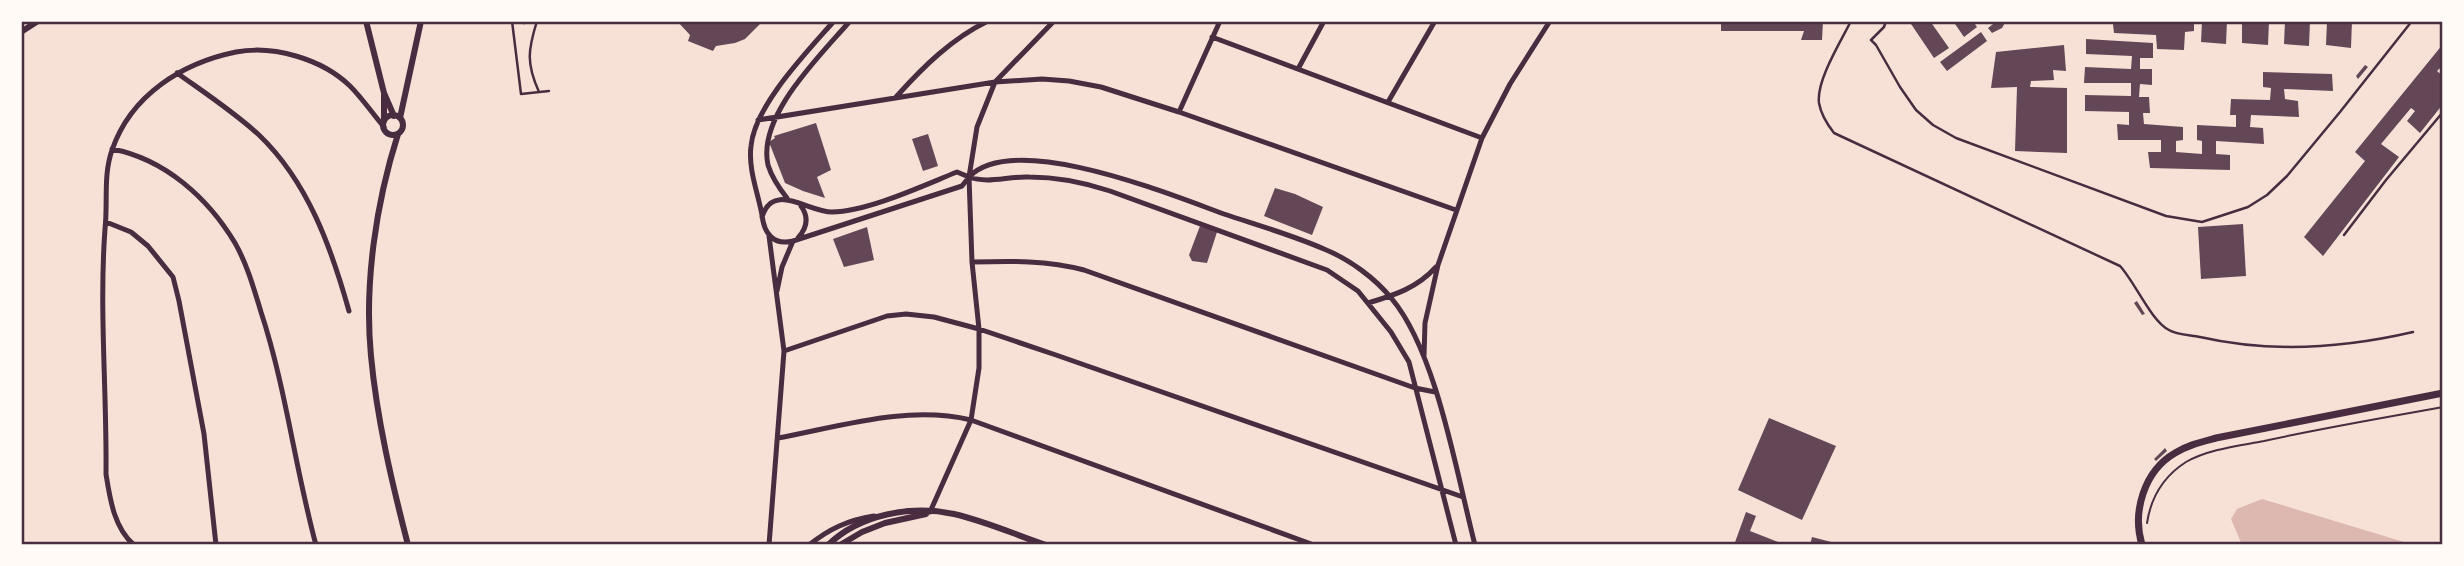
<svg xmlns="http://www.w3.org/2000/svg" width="2464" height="566" font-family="'PT Serif',serif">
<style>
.water{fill:#dcb8b0}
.building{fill:#644757}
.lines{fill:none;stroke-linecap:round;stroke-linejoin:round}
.path{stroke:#4a2c40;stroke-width:2}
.service{stroke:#4a2c40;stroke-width:2.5}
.minor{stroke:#4a2c40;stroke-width:5}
.tertiary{stroke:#4a2c40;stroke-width:6}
.secondary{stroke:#4a2c40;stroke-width:7}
.neatline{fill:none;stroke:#4a2c40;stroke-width:2.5}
</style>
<rect width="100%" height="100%" fill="#f7e1d7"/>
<!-- water -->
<path class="water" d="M2262,499L2414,545H2242L2231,519L2237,509Z"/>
<!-- building -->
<path class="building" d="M677,21H763L745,39L735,43L716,46L713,51L688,41L690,35Z
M1721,21H1823L1822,40H1801L1804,31H1721Z
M1909,21H1930L1949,48L1934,58Z
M1953,21H1973L1977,27L1964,37Z
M1997,21H2006L2002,28L1992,33L1988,28Z
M2120,21H2194V31L2185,32L2184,50L2157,49L2156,35L2114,33L2113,24L2120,23Z
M2202,21H2227L2226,44L2201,42Z
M2242,21H2269L2268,45L2242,43Z
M2285,21H2310L2309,46L2284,44Z
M2327,21H2352L2351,48L2326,45Z
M1981,32L1987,41L1947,71L1940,62Z
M2086,39L2153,43V58H2140V69H2152V85L2140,84L2139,97H2149L2150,113H2143L2144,124L2183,127V140L2176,141V152L2202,154V141L2197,140V125L2236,127V115H2230L2231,99L2270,100L2271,88L2263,87V72L2332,74L2333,91L2284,89L2285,99L2298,101L2299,117L2251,115L2250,127L2263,128L2264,144L2216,141V154L2230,155V170L2150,168L2148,152H2161V140H2118L2117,124L2129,125V112L2085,111V95L2131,96V83H2084L2085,67L2131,69L2132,56L2086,54Z
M2443,44V65L2437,71L2443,76V104L2420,133L2407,121L2415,111L2411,108L2381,144L2399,157L2323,256L2304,237L2365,161L2355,152Z
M2064,45L2066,71L2053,70L2054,80L2031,81L2030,87L2067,88V153L2015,151L2017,87L1991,88L1996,52Z
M2365,65L2368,67L2358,79L2356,76Z
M816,123L831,170L817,177L825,198L803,191L785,183L769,142L775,138L774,136Z
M928,134L938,166L923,171L912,139Z
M1275,188L1295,194L1323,207L1312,235L1264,216Z
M2243,224L2246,276L2201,279L2198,227Z
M1200,226L1217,232L1207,263L1192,261L1189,255Z
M867,227L874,260L844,267L833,239Z
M2137,301L2145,314L2142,315L2134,303Z
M1769,418L1836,446L1802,520L1738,490Z
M2165,448L2167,451L2156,461L2154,459Z
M1746,512L1756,516L1750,531L1786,545H1734Z
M1812,537L1839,544V545H1810Z"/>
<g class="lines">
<!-- path -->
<path class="path" d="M2147,523C2151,497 2164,476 2186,462C2209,449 2238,446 2264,441C2323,428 2383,418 2443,407"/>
<!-- service -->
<path class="service" d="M512,21L521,94L549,91
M518,21L524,23L537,21
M537,21C528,50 526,63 539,92
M1851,21C1841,41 1816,81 1819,103C1821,115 1827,124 1834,133L2120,266C2135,282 2151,321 2169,330C2177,335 2191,335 2200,337C2270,353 2344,348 2413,332
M1886,21L1884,27L1871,40L1876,45L1900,87L1916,110L1933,125L1956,138L2166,216L2202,222L2248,207L2267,195L2287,176L2340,112L2412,21
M2344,235L2386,180L2443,112"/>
<!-- minor -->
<path class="minor" d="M834,21C807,52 755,105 751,146C748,169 758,193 762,215C764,233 773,246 793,241L962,186L969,177C988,184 1008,176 1029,177C1057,177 1083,182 1110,191L1327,270L1358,291L1391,332L1409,362L1456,545
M1212,37L1482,138
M1298,69L1324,21
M177,73C205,93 234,112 259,135C308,182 331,247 349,311
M896,97C923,67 951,39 988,21
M1388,102L1435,21
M1179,112L1220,21
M758,120L995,82L1042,79L1069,81L1101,87L1179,112L1456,210
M112,149C165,159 208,198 235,243C247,264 254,289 261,312C286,388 295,468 316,545
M787,198C779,188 772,178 768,165C757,116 820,56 850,21
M762,217C773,181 808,212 832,212C869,211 922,186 957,172L969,177C1014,130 1171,195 1224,214C1257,225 1292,235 1324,249C1349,259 1375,278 1392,299C1437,353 1457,476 1475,545
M106,222L131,232L148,246L173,277L179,301L204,434L216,545
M769,236L784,351L769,545
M798,238C807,228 809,217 801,206
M972,262C1011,261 1047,260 1084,270L1415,388L1435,392
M777,291L782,267L793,241
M1368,303C1395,295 1417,288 1436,267
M784,351L887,316L906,314L934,317L979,329L1056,355L1463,497
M1424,356L1425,323L1438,265L1482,138L1510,84L1550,21
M778,438C842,426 907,405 971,420L1314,545
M930,512L971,420L979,368V329L972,262L969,177L977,127L995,82L1054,21
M134,545C114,528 110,499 106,474C107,393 99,310 105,229C108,202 103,176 112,150C131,95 182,63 236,52C274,45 322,59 350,86C362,98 373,114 384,127
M809,545C829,529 848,520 874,516"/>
<!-- tertiary -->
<path class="tertiary" d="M366,21L384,93L394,116
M21,32L38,21
M384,95V121
M383 125a10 10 0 1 1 20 0a10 10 0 1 1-20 0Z
M400,118L421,21
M398,134C376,203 364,284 371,356C377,420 392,483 408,545
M828,545C860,514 911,505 954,514C985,521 1016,535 1046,545
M840,545L862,532L885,523L926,514"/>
<!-- secondary -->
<path class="secondary" d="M2142,545C2132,512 2144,471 2175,453C2188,445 2201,442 2216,438L2443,393"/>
</g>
<!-- border -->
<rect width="2464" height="566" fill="none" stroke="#fffaf5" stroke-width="46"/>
<rect x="23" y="23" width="2418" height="520" class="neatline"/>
</svg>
